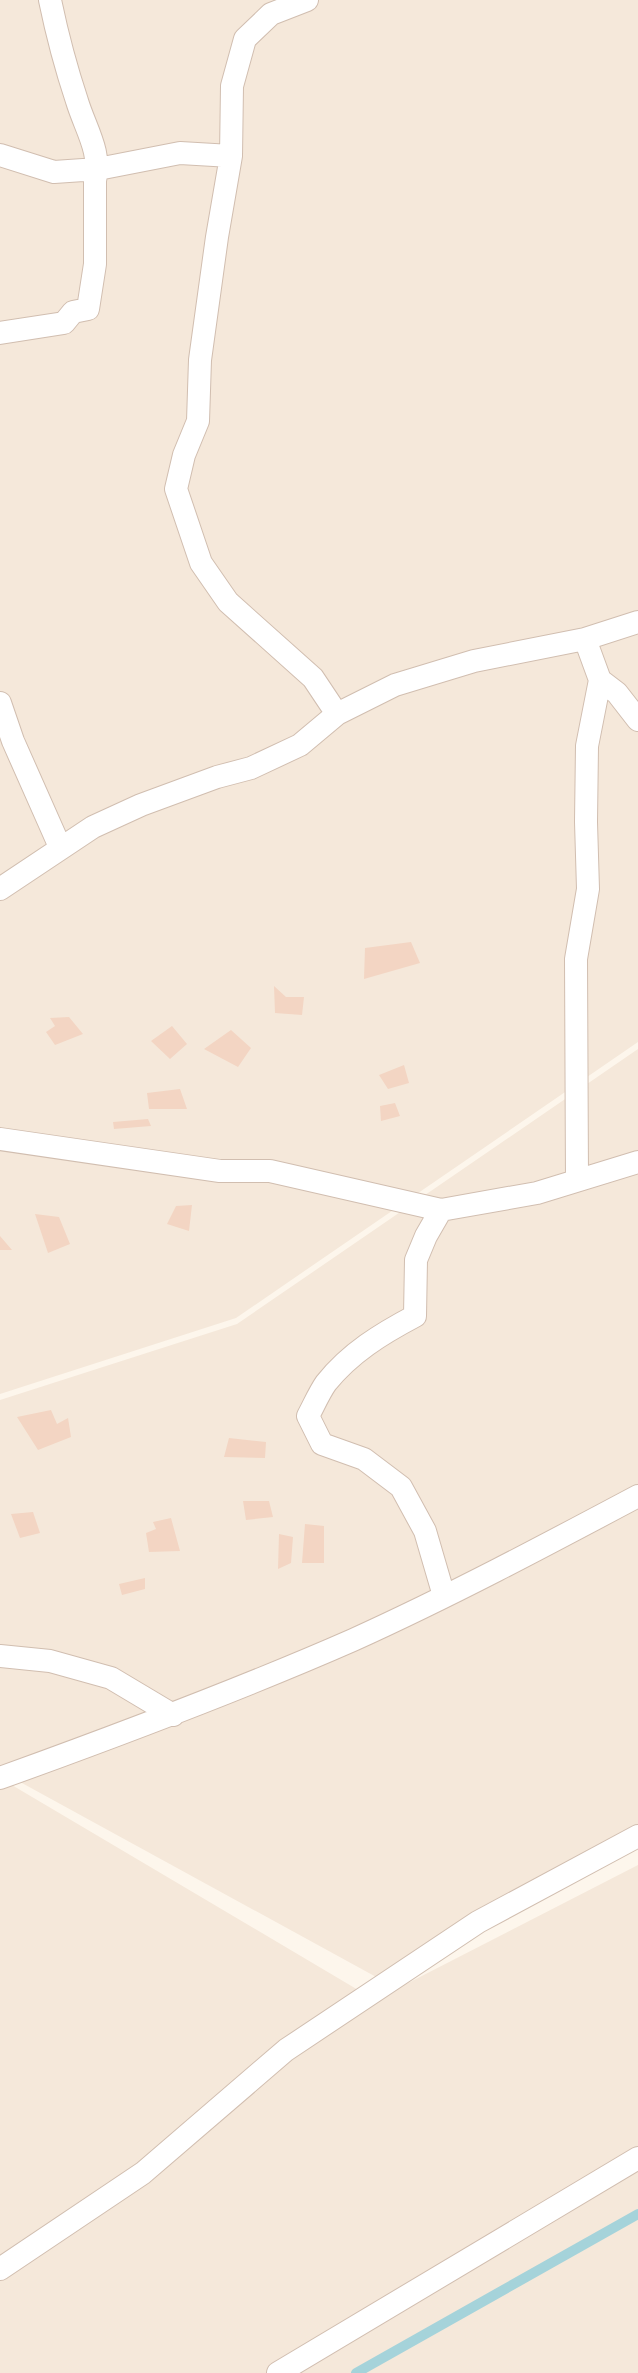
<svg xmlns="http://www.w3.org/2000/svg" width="638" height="2373" font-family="'DM Sans',sans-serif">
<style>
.residential{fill:#f5e8da}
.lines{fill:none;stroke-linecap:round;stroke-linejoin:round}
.stream{stroke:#a5d3da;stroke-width:10}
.building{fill:#f3d5c3}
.minor-casing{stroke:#d1beb0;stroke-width:24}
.minor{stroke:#fff;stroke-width:22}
</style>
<rect width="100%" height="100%" fill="#fdf6ec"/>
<!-- residential -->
<path class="residential" d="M0,0H638V1042L236,1318L0,1394Z
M638,1049V1841L378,1978L0,1771V1400L237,1324Z
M0,1778L375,2000L638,1865V2373H0Z"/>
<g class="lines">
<!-- stream -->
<path class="stream" d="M356,2373L638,2214"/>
</g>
<!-- building -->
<path class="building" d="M411,942L420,963L364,979L365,948Z
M274,986L286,997H304L302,1015L275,1013Z
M69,1017L83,1034L55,1045L46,1032L55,1026L50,1018Z
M172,1026L187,1044L170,1059L151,1041Z
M231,1030L251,1048L238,1067L204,1049Z
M404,1065L409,1083L388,1089L379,1075Z
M180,1089L187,1109H149L147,1093Z
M395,1103L400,1116L381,1121L380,1106Z
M148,1119L151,1126L114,1129L113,1122Z
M192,1205L189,1231L167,1224L176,1206Z
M35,1214L59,1217L70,1244L48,1253Z
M0,1236L12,1250H0Z
M51,1410L57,1424L68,1418L71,1437L38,1450L17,1417Z
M229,1438L266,1442L265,1458L224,1457Z
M243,1501H269L273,1517L246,1520Z
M33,1512L40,1533L20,1538L11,1514Z
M171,1518L180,1551L149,1552L146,1533L156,1529L153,1522Z
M305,1524L324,1526V1563H302Z
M279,1534L293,1537L291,1563L278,1569Z
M145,1578V1589L122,1595L119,1584Z"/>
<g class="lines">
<!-- minor casing -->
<g class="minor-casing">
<path id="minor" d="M307,0L271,14L245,39L232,86L231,156L217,237L200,360L198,421L184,455L176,489L201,563L228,602L313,678L337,714
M0,155L54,172L98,169L180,153L231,156
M0,333L64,323L73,312L88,309L95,264V181C102,152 85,128 77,101C66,68 57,34 50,0
M585,639L600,680L617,693L638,720
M0,703L13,741L60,847
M0,889L93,827L141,805L217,777L251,768L300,745L337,714L395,685L474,661L585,639L638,622
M0,1139L220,1171H270L441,1210L537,1193L638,1162
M577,1180L576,959L588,889L586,822L587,746L600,680
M441,1210L426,1236L416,1260L415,1316C381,1334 350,1353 326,1383C319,1393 314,1405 308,1416L322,1444L364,1459L401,1487L425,1531L444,1596
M0,1656L50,1661L111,1678L173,1715
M0,1778C119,1735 237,1691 353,1640C450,1596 544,1546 638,1496
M0,2269L143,2173L286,2050L478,1922L638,1836
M278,2373L638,2158"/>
</g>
<!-- minor -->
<use href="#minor" class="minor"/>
</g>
</svg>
